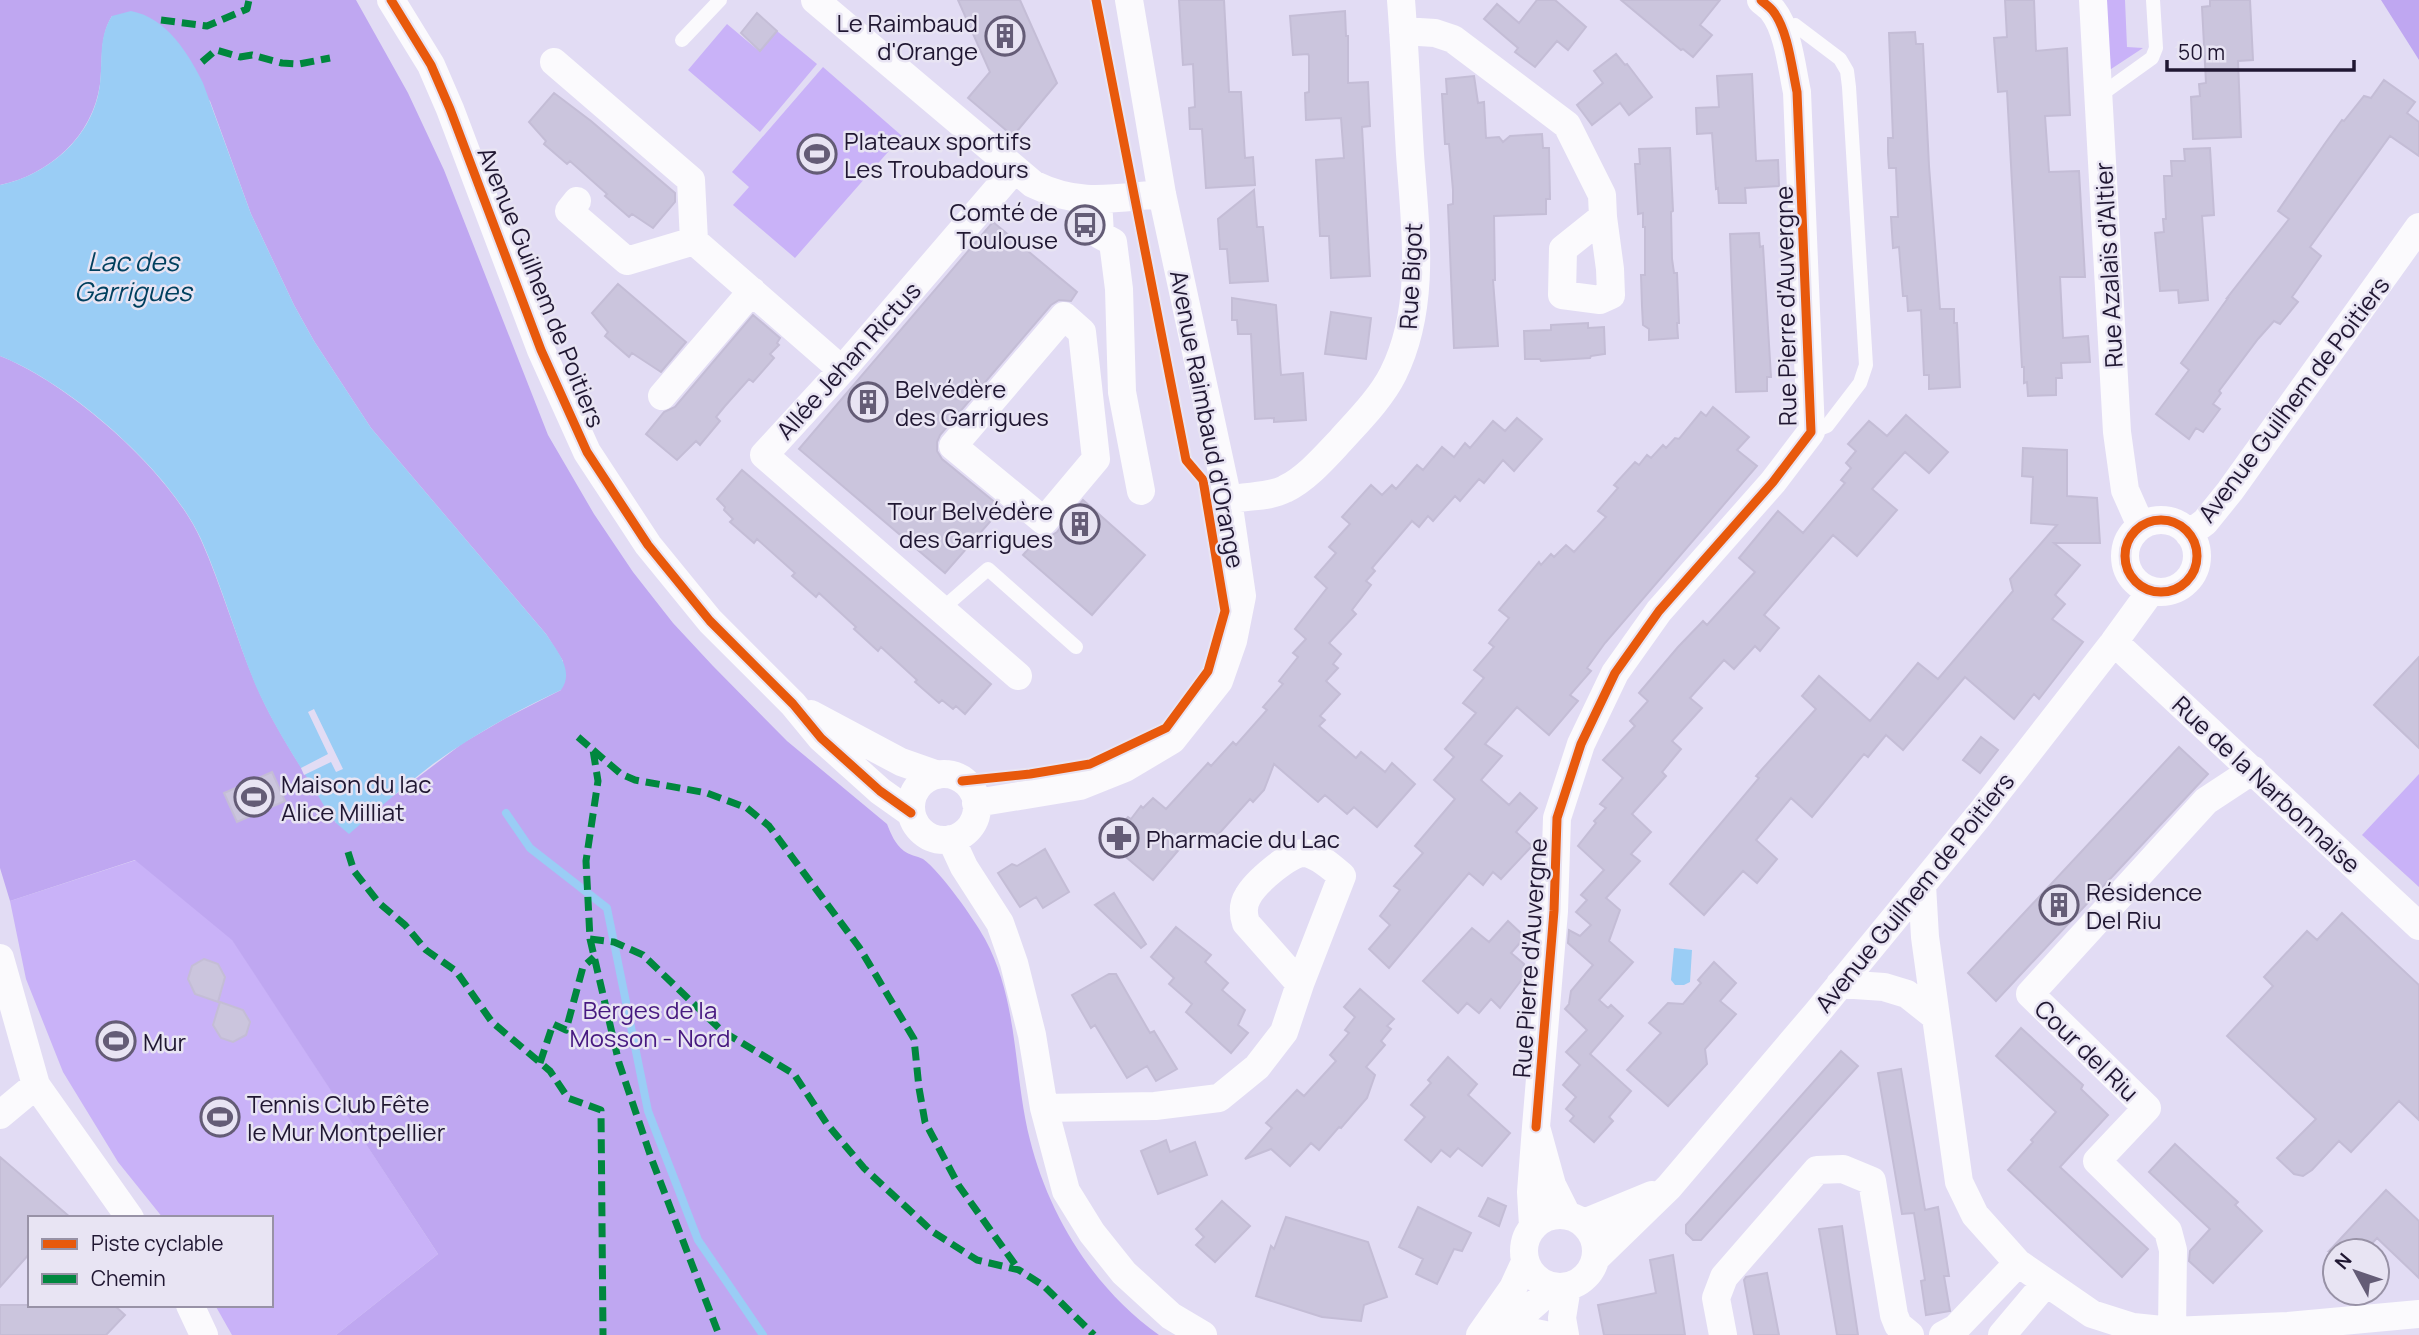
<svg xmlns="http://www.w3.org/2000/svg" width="2419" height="1335" font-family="Manrope,sans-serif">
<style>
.green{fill:#c9b2f8}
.forest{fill:#bfa7f1}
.water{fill:#9acdf5}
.pier{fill:#e2dcf4}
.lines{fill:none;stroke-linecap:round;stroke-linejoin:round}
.stream{stroke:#9acdf5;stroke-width:8}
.building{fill:#cbc5dd;stroke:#c4bdd6;stroke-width:2}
.lane{stroke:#fbfafd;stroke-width:14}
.street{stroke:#fbfafd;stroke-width:28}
.quiet{stroke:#00873e;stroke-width:7;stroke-dasharray:14 7;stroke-linecap:butt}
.cycleway-casing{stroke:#e8e4f3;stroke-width:13}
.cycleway{stroke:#e8590c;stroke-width:9}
.labels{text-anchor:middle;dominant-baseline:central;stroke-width:5;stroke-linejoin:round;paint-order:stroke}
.poi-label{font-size:24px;fill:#201732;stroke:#e8e4f3;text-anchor:start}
.street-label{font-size:24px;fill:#201732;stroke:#e8e4f3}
.park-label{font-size:24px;fill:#471980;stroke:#e8e4f3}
.water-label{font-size:26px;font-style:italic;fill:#00405f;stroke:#e8e4f3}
</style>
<rect width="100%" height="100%" fill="#e2dcf4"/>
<!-- green -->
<path class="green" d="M2101,0H2125L2127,47L2143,48L2105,73Z
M727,24L759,51L777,31L817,64L760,132L688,70Z
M823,67L902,136L795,258L733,205L749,187L732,172Z
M2419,774V887L2362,835Z
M136,860L232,939L438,1254L336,1335H232L215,1305H271V1218H163L118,1162L63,1072L26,979L10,901Z"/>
<!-- forest -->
<path class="forest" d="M0,0H356L408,93L444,170L548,435L594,514L633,572L673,623L713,666L787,741L887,824C891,834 895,844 904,851C909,855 917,856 923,859C941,872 974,919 985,939C1019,1002 1013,1073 1030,1140C1049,1216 1094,1289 1159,1335H336L438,1254L232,940L135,860L10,901L0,868V356C69,383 171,472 201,540C222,587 236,638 256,685C277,734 309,778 336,823L396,794L463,743L506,718L561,690L563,661L546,634L371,428L314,341L294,305L251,214L210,101L112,16C99,37 103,61 100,84C93,136 49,175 0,185Z
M2381,0H2419V60Z"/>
<!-- water -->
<path class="water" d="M131,11C167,18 188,53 203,83L251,214L294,305L314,341L371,428L546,634C557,651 575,671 561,690C516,711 473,735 433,764C404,786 377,810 349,834L336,823L326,809C302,768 274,728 255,684C236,637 222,586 201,539C170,471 70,383 0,356V185C49,175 94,136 100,84C103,59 98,38 112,16Z
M1674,948L1692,950L1690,982L1684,985H1675L1671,980Z"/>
<!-- pier -->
<path class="pier" d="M314,709L343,769L336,772L331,762L304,775L301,768L328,754L308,712Z"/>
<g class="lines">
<!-- stream -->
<path class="stream" d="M506,813L530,848L607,908L648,1111L698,1240L763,1335"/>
</g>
<!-- building -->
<path class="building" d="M958,0H1020L1057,83L1013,136L968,98L990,72Z
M1179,0H1224L1229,92H1241L1245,158L1253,157L1255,185L1206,188L1202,129H1190L1189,108L1195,107L1193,64L1183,65Z
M1537,0H1555L1586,27L1568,50L1557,41L1535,67L1515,52L1518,48L1484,19L1497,4L1519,23Z
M1621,0H1720L1700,25L1712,35L1693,57L1683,49L1681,50Z
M2005,0H2034L2036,51L2067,48L2070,115L2045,116L2049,172L2079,171L2085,277H2060L2063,338L2088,336L2090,362L2061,363L2062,378H2056V395L2028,396L2027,382L2024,383V367H2022L2007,91L1998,92L1994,38L2007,37Z
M2210,0H2250L2253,60L2238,61L2241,137L2193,139L2191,97L2200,96L2199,84L2206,83L2202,7L2210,6Z
M1345,11L1346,36H1348V83L1368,82L1370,126L1362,127L1370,276L1331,278L1329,236H1320L1316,160L1344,158L1341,118L1306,120L1305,93L1309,92V56L1308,54L1293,55L1290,16Z
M757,13L777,31L760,51L741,33Z
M1915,32L1916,44H1923L1929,166L1940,309H1954V323H1957L1960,387L1929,389V375H1924L1921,310L1908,311L1907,296H1903L1899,247L1893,248L1891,217H1898L1896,168H1889L1888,153V138H1893L1889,33Z
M1616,54L1625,65L1627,64L1652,97L1629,115L1620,103L1592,125L1577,105L1603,83L1594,71Z
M1752,74L1756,161L1778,160L1779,186L1745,188L1746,203H1719L1718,188L1716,189L1712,133L1697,134L1696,108L1719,107L1717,76Z
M1474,76L1478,103L1484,102L1486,138L1499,137L1503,142L1510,136L1542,134L1543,148H1549L1550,199H1546V214L1494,216L1495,280H1493L1498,346L1454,348L1448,205L1453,204V190L1449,144H1445L1442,94H1447L1446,79Z
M2384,80L2415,102L2407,113L2419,122V156L2390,136L2310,247L2321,256L2292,297L2298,302L2280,324L2274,321L2258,339L2219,391L2221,393L2213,404L2220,409L2203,432L2196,428L2189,439L2156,414L2189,370L2181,363L2228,298H2227L2289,219L2278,211L2326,142L2342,120L2344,121L2364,96L2371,98Z
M554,93L591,121L675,193V202L653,228L632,214L629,217L605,196L607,194L570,161L567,164L544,144L546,141L529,122Z
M1670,148L1673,211L1671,212L1672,259L1674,273H1677L1679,323H1677L1678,338L1649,340V329L1643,325L1642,306L1641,275H1645V227H1643V213L1638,214L1635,164H1640L1639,149Z
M2210,148L2214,215L2202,216L2208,300L2179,303L2178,290L2160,291L2155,233L2164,232L2163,219H2166L2164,176H2172L2171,161H2185L2184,149Z
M1254,190L1257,227H1263L1268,281L1230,283L1227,249H1220L1218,219Z
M993,222L1077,292L1071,301L1059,300L1051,305L940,435L937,442V451L942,459L1002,508L945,573L799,449Z
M1759,233L1760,247L1763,246L1771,377H1767V391L1736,392L1730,234Z
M618,284L686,342L661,372L632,353L629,357L605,336L608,332L592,313Z
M1232,298L1276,305L1281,375L1303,373L1306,420L1274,422V418L1255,419L1251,334H1238L1237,320H1232Z
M1331,312L1371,318L1366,359L1325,354Z
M753,315L780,338L777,343L779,345L770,354L774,358L753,382L749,379L725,406L716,417L720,421L700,445L696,441L677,460L646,434L664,412L675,407Z
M1588,323V328L1604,327L1605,354L1591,356L1590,358L1541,361L1540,359H1525L1524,331L1551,330V325Z
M1713,407L1749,437L1737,450L1757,466L1605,643L1587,668L1591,671L1570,695L1578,701L1549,735L1517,707L1485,744L1502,756L1481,780L1509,805L1520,793L1537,808L1516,832L1532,846L1501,879L1493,872L1483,885L1469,873L1389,968L1369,949L1390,925L1380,916L1400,890L1394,886L1423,853L1415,846L1455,799L1434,780L1454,757L1445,749L1476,713L1463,703L1484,678L1474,670L1494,647L1489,643L1509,618L1499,610L1539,562L1541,565L1551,554L1554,557L1566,545L1574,552L1606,517L1598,511L1618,488L1614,485L1635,462L1639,465L1647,455L1651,458L1663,445L1666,448L1675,438L1679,439L1701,412L1706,416Z
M1906,415L1948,452L1929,473L1905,452L1872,489L1897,510L1857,556L1833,535L1764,615L1779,628L1760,651L1755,646L1734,669L1724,660L1690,698L1702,708L1672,741L1681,749L1662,772L1666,776L1632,814L1651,832L1631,854L1640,861L1606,898L1620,910L1609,941L1633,962L1599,1000L1608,1008L1611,1005L1623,1016L1590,1054L1631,1091L1609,1117L1613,1121L1594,1142L1570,1121L1574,1116L1566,1109L1576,1097L1563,1085L1580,1065L1566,1052L1587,1030L1565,1009L1569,1004L1571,991L1593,965L1568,943L1569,930L1580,936L1591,925L1576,912L1587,900L1581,895L1604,870L1578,846L1596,823L1594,821L1606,808L1600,804L1623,778L1603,760L1635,726L1630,721L1648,701L1639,693L1678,647L1703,621L1707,625L1755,572L1739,558L1778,511L1803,533L1845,483L1841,480L1851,468L1846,463L1856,451L1848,444L1869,421L1887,436Z
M1517,418L1542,439L1514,471L1503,460L1484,483L1479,479L1460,501L1455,496L1433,521L1428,516L1419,527L1412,521L1372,568L1375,571L1366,581L1371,585L1352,610L1356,614L1329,643L1341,654L1333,664L1338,668L1326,681L1340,694L1320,716L1325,720L1319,726L1356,758L1361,752L1385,772L1392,763L1415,784L1377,827L1354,807L1347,814L1325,795L1318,802L1274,764L1264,790L1253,802L1250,799L1208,846L1193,833L1153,880L1107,841L1128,817L1131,819L1141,806L1143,808L1153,798L1166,809L1208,763L1211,766L1233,742L1236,745L1267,710L1263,707L1283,684L1279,681L1298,657L1293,653L1306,639L1295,629L1327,588L1315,577L1336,553L1329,547L1350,524L1342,517L1371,485L1382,495L1392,485L1396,489L1417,465L1423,470L1442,447L1454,457L1465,443L1470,448L1493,421L1505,431Z
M2023,448L2067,450V496L2097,498L2100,543H2054L2080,565L2055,595L2065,604L2052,619L2083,642L2039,699L2034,694L2014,719L1965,677L1903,750L1886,735L1868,757L1864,754L1812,817L1791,798L1756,840L1777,859L1757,883L1743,871L1704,915L1670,884L1759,778L1756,776L1816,709L1802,696L1819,676L1870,721L1918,663L1938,679L2013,591L2010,579L2057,525L2031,523L2033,477L2022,476Z
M742,470L991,684L965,714L956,706L953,709L942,700L939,703L915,682L917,680L881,647L878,651L854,629L856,627L819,593L816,597L792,576L795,573L757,539L754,543L730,522L733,519L724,510L725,507L717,499Z
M1083,500L1145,555L1092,615L1023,555L1039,537H1049L1057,532Z
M2419,657V748L2374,705Z
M1981,737L1998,750L1980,773L1963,760Z
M2179,747L2208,774L1996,1001L1968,973Z
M272,772L285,801L237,822L224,793Z
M1045,849L1069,892L1043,908L1036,897L1020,907L998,873L1012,864L1017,866Z
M1114,893L1146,944L1141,948L1095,905Z
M2342,913L2419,985V1120L2399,1101L2351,1152L2339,1141L2312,1170L2303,1176L2294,1174L2277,1158L2316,1119L2227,1036L2273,986L2264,977L2307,931L2317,940Z
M1508,921L1525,937L1511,953L1524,964L1523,978L1500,1008L1491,999L1479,1013L1467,1003L1458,1013L1423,981L1472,928L1489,942Z
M1176,927L1211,955L1205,962L1228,983L1222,990L1245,1010L1238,1025L1248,1033L1231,1053L1186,1012L1192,1004L1169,984L1174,978L1151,957Z
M204,959L218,964L225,977L218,1002L195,994L188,979L192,966Z
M1714,962L1736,983L1720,1001L1736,1014L1705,1049L1707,1064L1668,1106L1627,1070L1661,1033L1649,1023L1668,1003L1683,1004L1701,983L1698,980Z
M1109,974H1116L1150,1033L1154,1031L1177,1069L1156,1081L1147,1066L1127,1078L1095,1025L1091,1028L1072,995Z
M1360,989L1394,1019L1387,1026L1391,1029L1381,1041L1385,1045L1366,1067L1375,1075L1367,1098L1341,1128L1339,1127L1319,1150L1311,1143L1290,1166L1271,1149L1245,1159L1272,1128L1266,1123L1297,1090L1304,1096L1336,1061L1330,1055L1349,1033L1345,1030L1355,1017L1344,1007Z
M220,1002L243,1010L250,1022L246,1035L233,1042L221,1038L213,1025Z
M2021,1028L2083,1085L2081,1089L2108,1115L2060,1167L2148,1249L2122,1277L2008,1170L2033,1142L2031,1140L2056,1112L1996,1056Z
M1841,1051L1858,1066L1701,1240H1693L1686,1233V1225Z
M1448,1057L1477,1084L1468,1095L1510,1133L1482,1166L1458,1148L1450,1157L1441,1150L1431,1162L1405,1140L1425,1117L1411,1105L1431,1083L1428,1080Z
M1901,1069L1925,1210L1938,1207L1949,1276H1944L1950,1311L1926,1315L1921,1281L1925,1280L1914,1213L1902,1214L1878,1073Z
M1166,1140L1170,1152L1195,1142L1207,1175L1158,1194L1141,1151Z
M2175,1144L2238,1202L2235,1205L2262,1231L2213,1283L2189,1261L2190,1251L2210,1229L2149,1172Z
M0,1157L71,1218H30V1253L0,1287Z
M2386,1190L2419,1221V1278L2377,1238L2365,1251H2329Z
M1488,1198L1506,1206L1499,1226L1479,1216Z
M1222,1201L1250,1226L1215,1262L1196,1245L1204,1237L1196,1229Z
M1418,1207L1471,1233L1462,1251L1454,1249L1437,1284L1416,1274L1423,1259L1399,1247Z
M1286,1217L1368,1242L1387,1297L1364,1305L1361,1321L1322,1317L1256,1296L1271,1246L1274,1249Z
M1842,1226L1850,1282L1858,1335H1837L1819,1229Z
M1673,1255L1685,1335H1604L1598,1305L1656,1293L1650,1260Z
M1767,1273L1779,1335H1754L1744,1280L1746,1277Z
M0,1305H114L125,1315L106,1335H0Z"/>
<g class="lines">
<!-- lane -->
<path class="lane" d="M1781,28L1795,25L1840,59L1847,71L1849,87L1866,365L1860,383L1827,426L1811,432
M682,40L720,0
M2099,96L2152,58L2156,48L2153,0
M942,609L988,569L1076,647"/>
<!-- street -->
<path class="street" d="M391,0L431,65L450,109L541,350L587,452L648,545L710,621L793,704L821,738L880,791L911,813
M815,0L1033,184C1080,207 1112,198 1162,194
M2093,0L2117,432L2125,490L2141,526
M1403,31L1435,33L1453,39L1567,125L1602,195L1603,217L1563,249L1562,295L1600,300L1611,295L1610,269L1603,217
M554,62L691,180L694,241
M1014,170L842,370L764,455L1018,676
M1098,199L1100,235L1113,242L1119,289L1122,392L1141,491
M577,201L569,211L627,261L694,241L842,370
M1064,316L1082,332L1096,459L1044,521L953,446Z
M662,396L752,291
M1228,500C1247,495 1268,498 1285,489C1306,479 1325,457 1341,440C1359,420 1381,398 1393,374C1427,306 1415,226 1410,154C1407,103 1405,51 1401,0
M2125 556a36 36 0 1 1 72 0a36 36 0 1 1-72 0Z
M2189,534L2205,522L2230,491L2419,227
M2114,642L2419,926
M811,714L901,762L938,775
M911 807a33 33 0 1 1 66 0a33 33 0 1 1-66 0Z
M976,803L1080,786L1125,768L1172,740L1219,681L1233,641L1242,596L1228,500L1162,194L1129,0
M951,839L964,867L1000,923L1014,963L1032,1035L1044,1108L1066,1191L1092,1233L1124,1273L1171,1316L1203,1335
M1922,885L1925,937L1936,1017
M0,958L36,1085L130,1218
M1840,984L1884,987L1907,994L1936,1017L1959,1182L1975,1215L2018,1263L2092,1314L2133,1327L2172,1331L2288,1326L2419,1314
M1044,1108L1155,1106L1219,1098L1257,1067L1284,1032L1300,984L1342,876C1332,868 1318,854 1304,853C1290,852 1255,883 1248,896C1243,904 1243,914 1246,923L1300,984
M0,1115L36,1085
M1536,1127L1554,911L1557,818L1581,744L1615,673L1659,611L1773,482L1811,432L1797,92C1792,69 1788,30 1773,11C1770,7 1764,3 1761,0
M1524 1251a36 36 0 1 1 72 0a36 36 0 1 1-72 0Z
M1584,1223L1652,1195
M1533,1226L1531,1192L1536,1127L1552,1185L1567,1215
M1596,1258L1669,1187L1816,1014L1980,814L2114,642L2151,591
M190,1305L204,1335
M1508,1327L1545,1335
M2172,1331L2173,1250L2168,1231L2097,1161L2147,1108L2030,994L2206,801L2253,770
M1480,1335L1513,1288L1525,1262
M1488,1335L1508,1327L1554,1287
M1565,1335L1562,1318L1567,1287
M1723,1335L1716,1298L1724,1277L1817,1170L1843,1169L1872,1181L1894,1315L1898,1325L1910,1335
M1943,1335L1956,1328L2018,1263
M2002,1335L2045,1284"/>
<!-- quiet -->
<path class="quiet" d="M161,20L207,26L247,9L249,0
M202,62L216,50L240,57L252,55L282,63L299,64L330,58
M578,737L593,750L598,781L586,861L590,939L619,1063L652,1160L719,1335
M593,750L621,774L635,780L707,793L747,808L769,826L859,947L914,1039L919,1088L925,1122L959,1186L1019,1270
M348,852L354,871L379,903L405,925L426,950L456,971L492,1022L550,1071L568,1098L601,1110L603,1335
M590,939L614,942L643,955L722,1031L794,1074L827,1124L864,1168L933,1232L977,1260L1019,1270L1044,1286L1094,1335
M540,1063L553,1024L566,1030L583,967L594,957"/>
<!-- cycleway casing -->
<g class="cycleway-casing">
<path id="cycleway" d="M391,0L431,65L450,109L541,350L587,452L648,545L710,621L793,704L821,738L880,791L911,813
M2125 556a36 36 0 1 1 72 0a36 36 0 1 1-72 0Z
M962,781L1030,774L1090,764L1166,728L1208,671L1225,611L1203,480L1186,460L1096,0
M1536,1127L1554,911L1557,818L1581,744L1615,673L1659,611L1773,482L1811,432L1797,92C1792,69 1788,30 1773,11C1770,7 1764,3 1761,0"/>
</g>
<!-- cycleway -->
<use href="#cycleway" class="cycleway"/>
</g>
<!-- icons -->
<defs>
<g id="building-ring" transform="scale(2.0125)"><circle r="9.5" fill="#e8e4f3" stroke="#645c76" stroke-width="1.5"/><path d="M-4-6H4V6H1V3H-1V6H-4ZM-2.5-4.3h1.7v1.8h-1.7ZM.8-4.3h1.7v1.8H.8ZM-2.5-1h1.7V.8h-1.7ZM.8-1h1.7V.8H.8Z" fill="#645c76"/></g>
<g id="stadium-ring" transform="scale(2.0125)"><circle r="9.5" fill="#e8e4f3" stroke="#645c76" stroke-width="1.5"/><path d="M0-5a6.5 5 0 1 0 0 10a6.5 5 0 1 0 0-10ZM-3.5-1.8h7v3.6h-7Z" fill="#645c76"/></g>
<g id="bus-ring" transform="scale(2.0125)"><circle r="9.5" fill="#e8e4f3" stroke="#645c76" stroke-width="1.5"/><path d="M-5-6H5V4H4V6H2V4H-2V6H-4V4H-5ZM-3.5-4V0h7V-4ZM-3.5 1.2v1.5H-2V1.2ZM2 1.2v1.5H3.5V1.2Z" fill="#645c76"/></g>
<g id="pharmacy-ring" transform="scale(2.0125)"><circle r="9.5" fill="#e8e4f3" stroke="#645c76" stroke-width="1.5"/><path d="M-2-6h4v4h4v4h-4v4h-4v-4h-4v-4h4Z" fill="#645c76"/></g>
</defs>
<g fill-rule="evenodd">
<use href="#building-ring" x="1005" y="36"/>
<use href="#stadium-ring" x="817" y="154"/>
<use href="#bus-ring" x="1085" y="225"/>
<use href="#building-ring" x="868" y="402"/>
<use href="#building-ring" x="1080" y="524"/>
<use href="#stadium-ring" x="254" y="797"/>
<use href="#pharmacy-ring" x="1119" y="838"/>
<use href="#building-ring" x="2059" y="905"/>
<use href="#stadium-ring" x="116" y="1041"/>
<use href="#stadium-ring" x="220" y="1117"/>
</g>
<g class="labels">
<!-- poi labels -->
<g class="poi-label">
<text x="978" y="22" text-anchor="end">Le Raimbaud<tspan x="978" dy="28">d'Orange</tspan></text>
<text x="844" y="140">Plateaux sportifs<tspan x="844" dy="28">Les Troubadours</tspan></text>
<text x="1058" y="211" text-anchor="end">Comté de<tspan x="1058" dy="28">Toulouse</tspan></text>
<text x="895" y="388">Belvédère<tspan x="895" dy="28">des Garrigues</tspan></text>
<text x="1053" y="510" text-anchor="end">Tour Belvédère<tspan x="1053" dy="28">des Garrigues</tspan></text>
<text x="281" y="783">Maison du lac<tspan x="281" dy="28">Alice Milliat</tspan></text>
<text x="1146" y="838">Pharmacie du Lac</text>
<text x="2086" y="891">Résidence<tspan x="2086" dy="28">Del Riu</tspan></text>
<text x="143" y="1041">Mur</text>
<text x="247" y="1103">Tennis Club Fête<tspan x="247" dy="28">le Mur Montpellier</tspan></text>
</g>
<!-- street labels -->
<g class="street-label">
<text transform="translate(2108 265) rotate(-93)">Rue Azalaïs d'Altier</text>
<text transform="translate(1410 276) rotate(-87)">Rue Bigot</text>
<text transform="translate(542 287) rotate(68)">Avenue Guilhem de Poitiers</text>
<text transform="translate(1785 306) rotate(-91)">Rue Pierre d'Auvergne</text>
<text transform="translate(848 360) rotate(-48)">Allée Jehan Rictus</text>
<text transform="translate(2293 399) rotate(-53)">Avenue Guilhem de Poitiers</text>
<text transform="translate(1208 419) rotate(79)">Avenue Raimbaud d'Orange</text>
<text transform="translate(2267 784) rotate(43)">Rue de la Narbonnaise</text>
<text transform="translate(1914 892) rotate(-51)">Avenue Guilhem de Poitiers</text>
<text transform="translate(1529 958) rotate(-86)">Rue Pierre d'Auvergne</text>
<text transform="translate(2087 1050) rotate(44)">Cour del Riu</text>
</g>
<!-- park labels -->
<g class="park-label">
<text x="650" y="1009">Berges de la<tspan x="650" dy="28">Mosson - Nord</tspan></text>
</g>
<!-- water labels -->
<g class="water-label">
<text x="133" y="261">Lac des<tspan x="133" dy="30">Garrigues</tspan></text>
</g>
</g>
<!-- legend -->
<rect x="28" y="1216" width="245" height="91" fill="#e8e4f3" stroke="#9892a6" stroke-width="2"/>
<rect x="42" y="1239" width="35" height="10" fill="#e8590c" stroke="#9892a6" stroke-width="2"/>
<text x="91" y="1251" font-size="21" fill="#201732">Piste cyclable</text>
<rect x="42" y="1274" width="35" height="10" fill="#00873e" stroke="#9892a6" stroke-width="2"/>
<text x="91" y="1286" font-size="21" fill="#201732">Chemin</text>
<!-- north arrow -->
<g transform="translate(2356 1272) rotate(310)"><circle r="33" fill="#e8e4f3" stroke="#9892a6" stroke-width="2"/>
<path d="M0-5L12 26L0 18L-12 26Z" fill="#645c76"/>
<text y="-10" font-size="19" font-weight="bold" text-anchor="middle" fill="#201732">N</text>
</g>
<!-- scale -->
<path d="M2167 60v10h187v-10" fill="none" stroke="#201732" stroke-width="3.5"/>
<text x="2178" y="60" font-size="21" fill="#201732" stroke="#e8e4f3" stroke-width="5" paint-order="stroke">50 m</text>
</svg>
